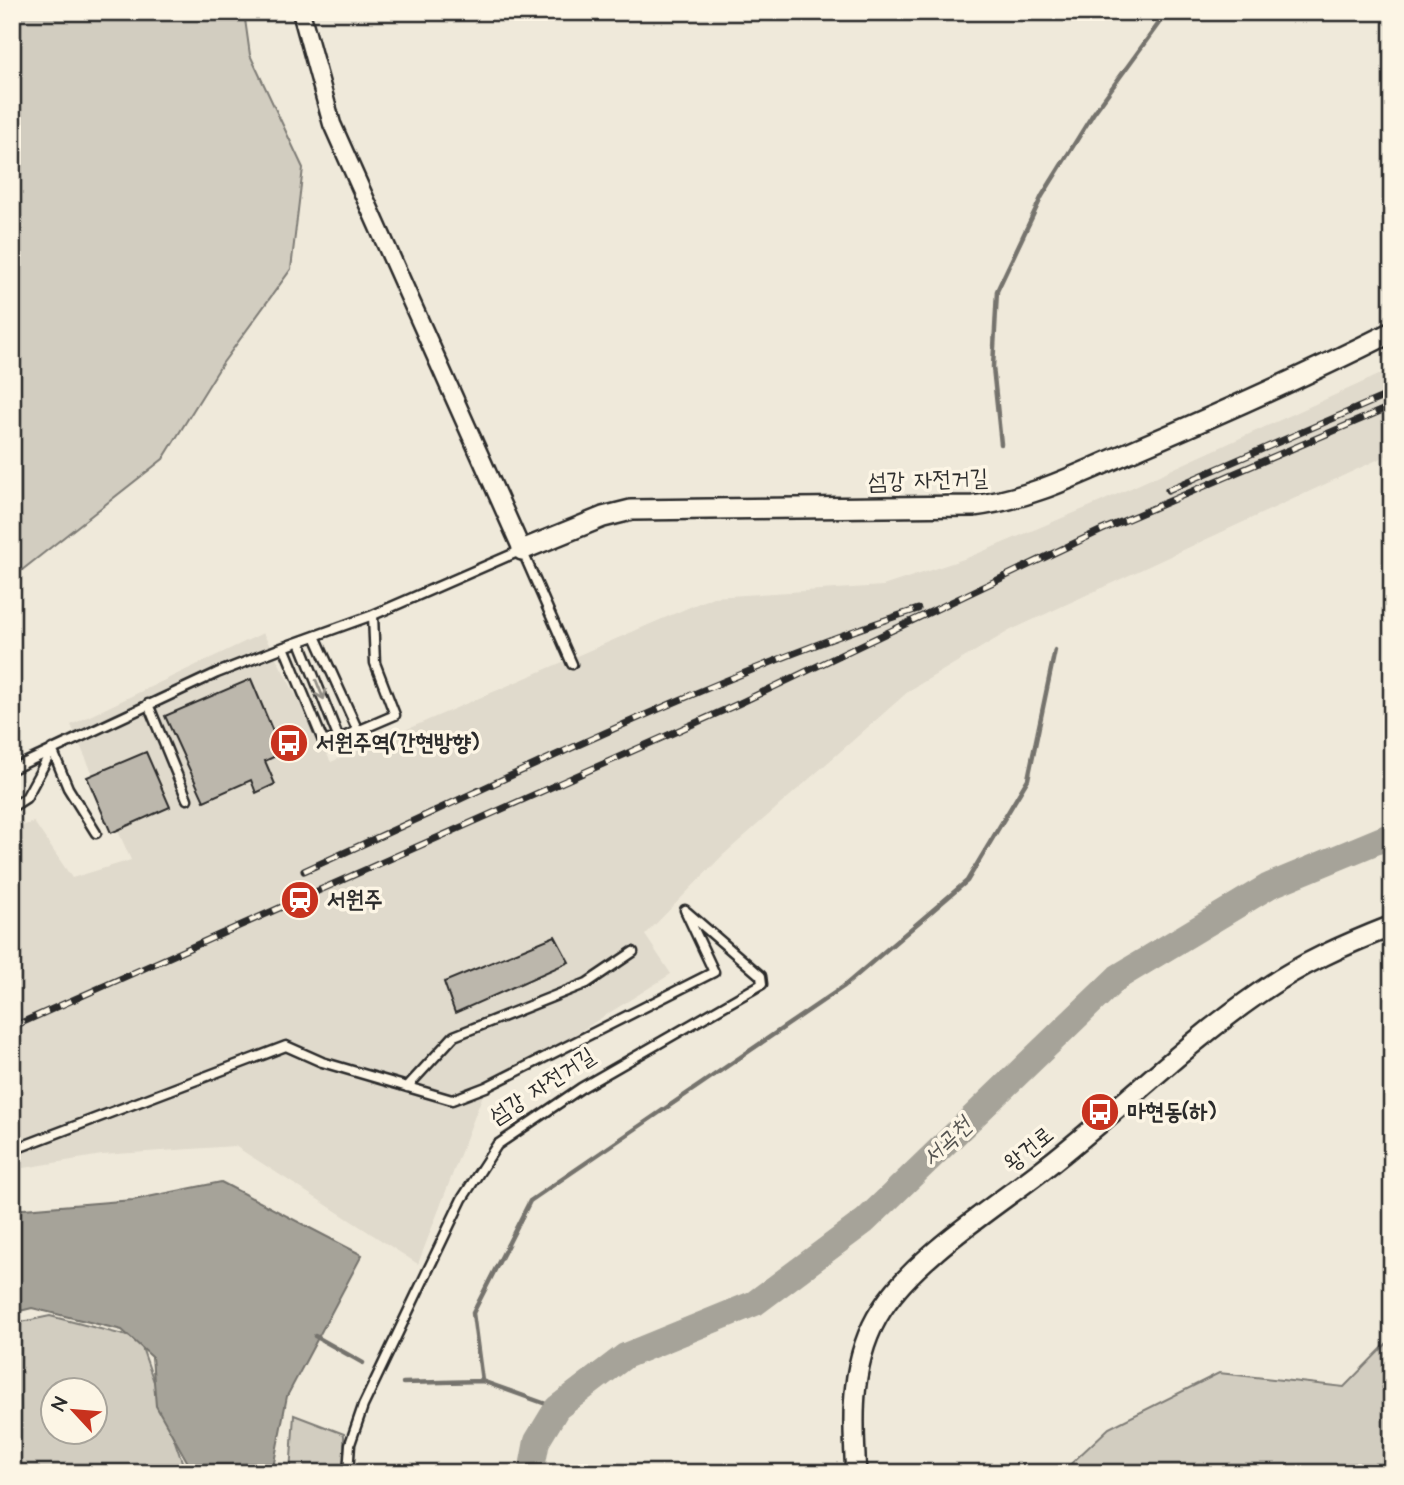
<svg xmlns="http://www.w3.org/2000/svg" width="1404" height="1485" font-family="'Architects Daughter','Poor Story',sans-serif">
<style>
.built{fill:#e0dacc}
.green{fill:#d2cdc0;stroke:#7e7c76;stroke-width:2;fill-rule:evenodd}
.water{fill:#a6a399;stroke:#75736d;stroke-width:2}
.lines{fill:none;stroke-linecap:round;stroke-linejoin:round}
.stream{stroke:#75736d;stroke-width:4.5}
.river{stroke:#a6a399;stroke-width:26}
.building{fill:#bcb7ac;stroke:#2b2b2b;stroke-width:2}
.service-casing{stroke:#2b2b2b;stroke-width:13}
.minor-casing{stroke:#2b2b2b;stroke-width:21}
.tertiary-casing{stroke:#2b2b2b;stroke-width:24}
.service{stroke:#fcf5e5;stroke-width:8}
.minor{stroke:#fcf5e5;stroke-width:16}
.tertiary{stroke:#fcf5e5;stroke-width:19}
.rail-casing{stroke:#2b2b2b;stroke-width:7}
.rail{stroke:#fcf5e5;stroke-width:4.5;stroke-dasharray:13;stroke-linecap:butt}
.oneway{stroke:#949088}
.labels{text-anchor:middle;dominant-baseline:central;stroke-width:7;stroke-linejoin:round;paint-order:stroke}
.street-label{font-size:23px;fill:#2b2b2b;stroke:#fcf5e5}
.poi-label{font-size:23px;font-weight:bold;fill:#2b2b2b;stroke:#fcf5e5;text-anchor:start}
.water-label{font-size:24px;font-style:italic;fill:#565552;stroke:#fcf5e5}
</style>
<rect width="100%" height="100%" fill="#efe9da"/>
<filter id="ink" filterUnits="userSpaceOnUse"><feTurbulence type="fractalNoise" baseFrequency=".0143" numOctaves="2"/><feDisplacementMap in="SourceGraphic" scale="14" xChannelSelector="R" yChannelSelector="G"/><feConvolveMatrix kernelMatrix="1 2 1 2 8 2 1 2 1" color-interpolation-filters="sRGB"/></filter>
<g filter="url(#ink)">
<!-- built -->
<path class="built" d="M1392,369V453L1009,631L910,690L722,856L645,935L671,974L484,1092L418,1264L235,1146L102,1155L12,1170V829L34,822L72,878L131,860L71,725L263,633L331,762L713,597L883,586L967,558L1098,503Z"/>
<!-- green -->
<path class="green" d="M12,12H244L250,55L303,168L291,269L222,364L163,459L12,578Z
M50,1316L139,1339L186,1473H12V1324ZM52,1390H94V1432H52Z
M1392,1338V1473H1061L1109,1428L1219,1373L1344,1387Z
M294,1415L344,1434L345,1473H290Z"/>
<!-- water -->
<path class="water" d="M221,1182L362,1255L287,1396L272,1473H190L187,1461L156,1406L152,1357L122,1330L32,1308L12,1313V1210L133,1200Z"/>
<g class="lines">
<!-- stream -->
<path class="stream" d="M1001,444L993,367L997,291L1042,196L1093,114L1167,12
M315,1336L363,1363
M403,1383L482,1381
M557,1408L482,1381L473,1313L530,1201L843,987L967,881L1028,779L1055,650"/>
<!-- river -->
<path class="river" d="M531,1473L537,1441L557,1408L625,1356L755,1303L865,1221L1118,977L1269,886L1392,835"/>
</g>
<!-- building -->
<path class="building" d="M251,679L282,753L265,761L275,784L256,793L251,780L204,801L165,716Z
M146,752L170,807L111,833L87,777Z
M555,936L569,962L455,1013L444,982Z"/>
<g class="lines">
<!-- service casing -->
<g class="service-casing">
<path id="service" d="M373,615L375,663L395,715L339,739L323,741L284,647Z
M373,615L522,550L572,664
M315,636L358,731
M300,642L339,739
M148,704L187,799
M52,749L68,788L96,833
M12,769L217,673L284,647
M12,807L26,798L52,750
M407,1087L454,1036L587,983L633,952
M15,1149L286,1046L322,1062L452,1100L486,1087L714,972L685,910
M348,1473L350,1444L363,1406L462,1199L497,1145L581,1088L762,984L761,976L687,912"/>
</g>
<!-- minor casing -->
<g class="minor-casing">
<path id="minor" d="M301,12L332,124L522,550"/>
</g>
<!-- tertiary casing -->
<g class="tertiary-casing">
<path id="tertiary" d="M522,550L603,517L631,510L973,506C1032,499 1085,471 1139,448C1224,412 1309,374 1392,332
M856,1473C852,1416 850,1358 882,1309C917,1255 995,1207 1046,1167C1118,1111 1184,1045 1259,993C1300,964 1346,944 1392,926"/>
</g>
<!-- service -->
<use href="#service" class="service"/>
<!-- minor -->
<use href="#minor" class="minor"/>
<!-- tertiary -->
<use href="#tertiary" class="tertiary"/>
<!-- rail casing -->
<g class="rail-casing">
<path id="rail" d="M1168,490L1392,393
M304,871C506,780 706,678 918,609
M12,1027L738,704L1102,530L1392,406"/>
</g>
<!-- rail -->
<use href="#rail" class="rail"/>
</g>
<!-- one-way arrows -->
<defs><path id="oneway-shaft" d="M-6 0H5M1.5-3L5.5 0L1.5 3" fill="none" stroke-width="1.6" stroke-linecap="round" stroke-linejoin="round" transform="scale(1.75)"/></defs>
<use class="oneway" href="#oneway-shaft" transform="translate(320 690) rotate(68)"/>
</g>
<!-- icons -->
<defs>
<g id="bus-disc" transform="scale(2.0125)"><circle r="9.5" fill="#c8321e" stroke="#fcf5e5"/><path d="M-5-6H5V4H4V6H2V4H-2V6H-4V4H-5ZM-3.5-4V0h7V-4ZM-3.5 1.2v1.5H-2V1.2ZM2 1.2v1.5H3.5V1.2Z" fill="#fff"/></g>
<g id="station-disc" transform="scale(2.0125)"><circle r="9.5" fill="#c8321e" stroke="#fcf5e5"/><path d="M-3-6H3Q5-6 5-4V2Q5 4 3 4L4.5 6H3L1.5 4h-3L-3 6H-4.5L-3 4Q-5 4-5 2V-4Q-5-6-3-6ZM-3.5-4v3h7v-3ZM-3.5 1v1.5H-2V1ZM2 1v1.5H3.5V1Z" fill="#fff"/></g>
</defs>
<g fill-rule="evenodd">
<use href="#bus-disc" x="289" y="743"/>
<use href="#station-disc" x="300" y="900"/>
<use href="#bus-disc" x="1100" y="1112"/>
</g>
<g class="labels">
<!-- street labels -->
<g class="street-label">
<text transform="translate(928 480) rotate(-2)">섬강 자전거길</text>
<text transform="translate(542 1086) rotate(-33)">섬강 자전거길</text>
<text transform="translate(1029 1149) rotate(-39)">왕건로</text>
</g>
<!-- poi labels -->
<g class="poi-label">
<text x="316" y="743">서원주역(간현방향)</text>
<text x="327" y="900">서원주</text>
<text x="1127" y="1112">마현동(하)</text>
</g>
<!-- water labels -->
<g class="water-label">
<text transform="translate(947 1142) rotate(-44)">서곡천</text>
</g>
</g>
<!-- margin -->
<rect width="1404" height="1485" fill="none" stroke="#fcf5e5" stroke-width="42"/>
<rect x="21" y="21" width="1362" height="1443" fill="none" stroke="#2b2b2b" stroke-width="2.5" filter="url(#ink)"/>
<!-- north arrow -->
<g transform="translate(74 1411) rotate(296)"><circle r="33" fill="#fcf5e5" stroke="#a8a49b" stroke-width="2"/>
<path d="M0-5L12 26L0 18L-12 26Z" fill="#c8321e"/>
<text y="-10" font-size="19" font-weight="bold" text-anchor="middle" fill="#2b2b2b">N</text>
</g>
</svg>
